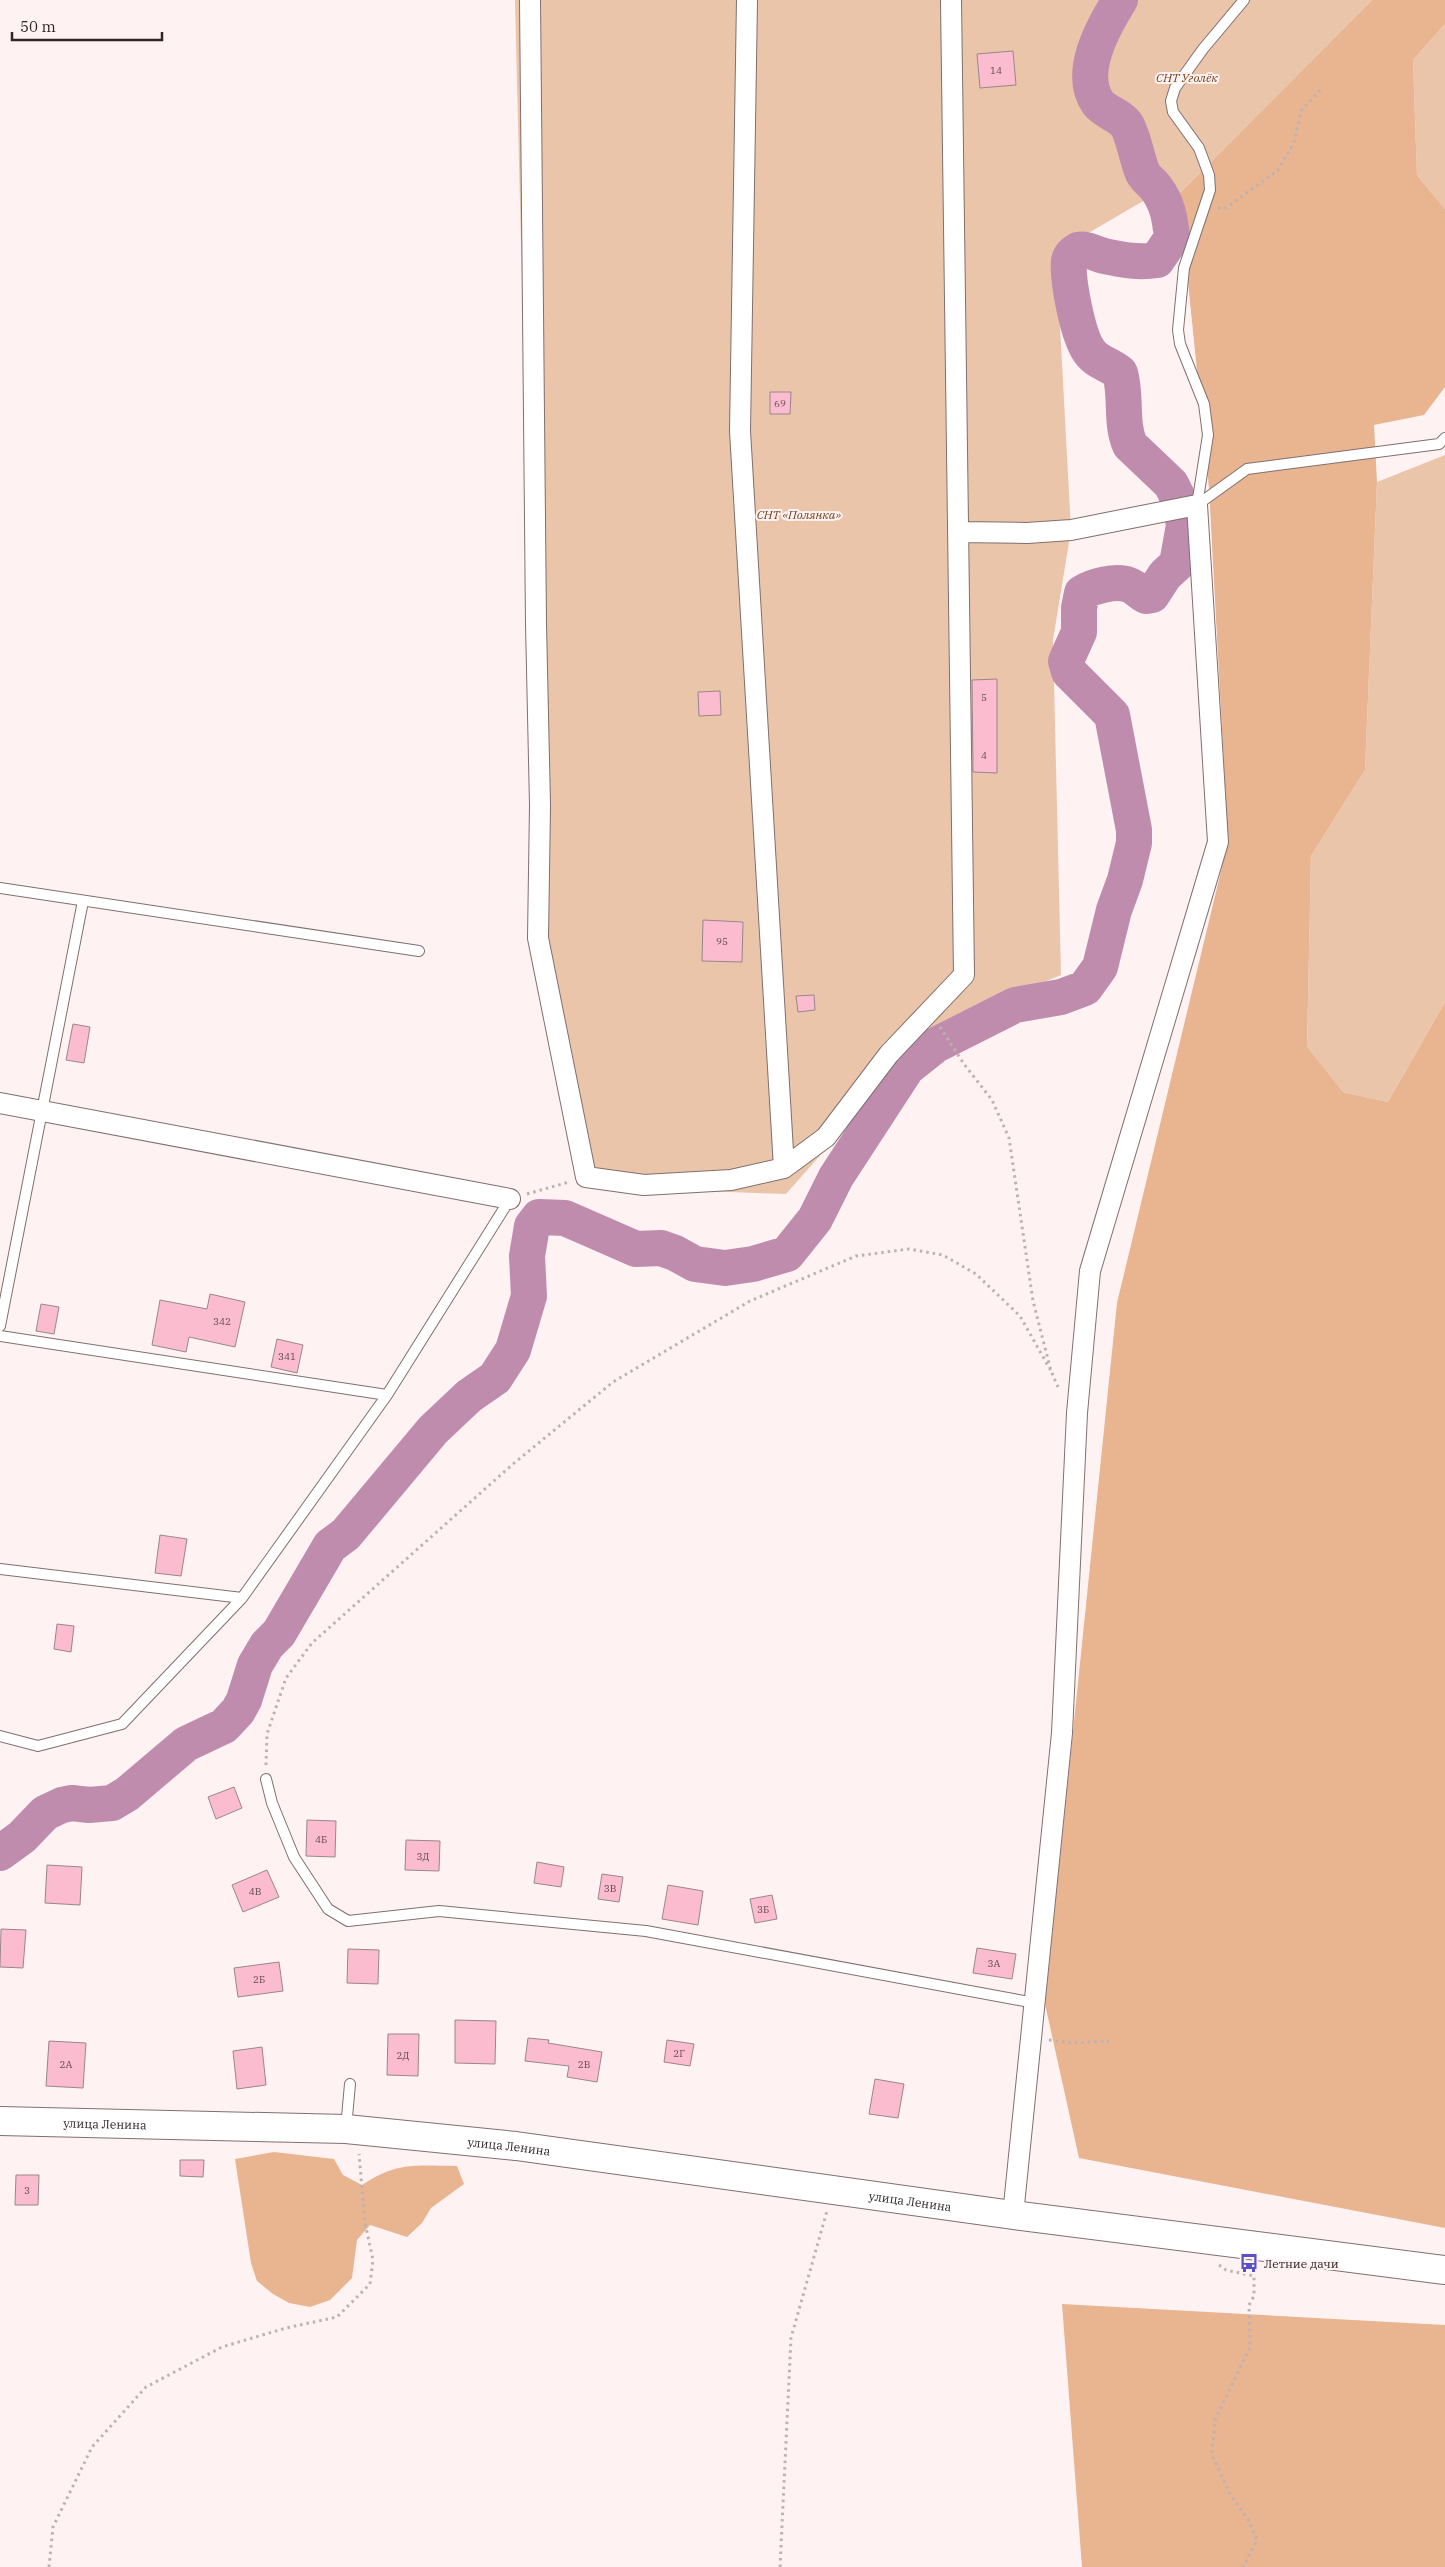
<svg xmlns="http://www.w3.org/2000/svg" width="1445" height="2567" font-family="'IBM Plex Serif',serif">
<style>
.green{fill:#eac5aa}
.forest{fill:#e9b590}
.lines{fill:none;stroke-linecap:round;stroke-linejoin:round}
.river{stroke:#bf8cae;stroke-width:36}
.building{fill:#fcbcd0;stroke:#98868b}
.lane-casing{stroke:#816f6f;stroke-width:12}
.street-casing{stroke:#816f6f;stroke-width:22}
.secondary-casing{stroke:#816f6f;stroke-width:30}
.path{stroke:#bdb1b1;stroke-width:3;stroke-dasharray:2.5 4;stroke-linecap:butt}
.lane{stroke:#fff;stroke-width:10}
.street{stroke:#fff;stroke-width:20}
.secondary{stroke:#fff;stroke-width:28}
.labels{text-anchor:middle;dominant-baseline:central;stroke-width:4;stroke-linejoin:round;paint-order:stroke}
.number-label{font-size:10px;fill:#624c51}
.park-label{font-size:12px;font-style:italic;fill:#6f3e16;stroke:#fff2f2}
.street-label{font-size:12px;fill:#2f2727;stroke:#fff2f2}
.poi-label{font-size:12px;fill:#2f2727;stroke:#fff2f2;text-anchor:start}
</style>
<rect width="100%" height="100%" fill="#fff2f2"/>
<!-- green -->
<path class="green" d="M515,0H1372L1179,194L1150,197L1056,252L1071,530L1053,640L1061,975L932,1029L786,1194L584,1187L546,948L536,852Z
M1445,24V209L1417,175L1413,60Z
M1445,455V1002L1388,1102L1343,1092L1307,1048L1311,856L1365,770L1377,482Z"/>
<!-- forest -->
<path class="forest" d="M1372,0H1445V24L1413,60L1417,175L1445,209V387L1424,415L1374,425L1377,482L1365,770L1311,856L1307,1047L1343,1092L1388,1102L1445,1002V2228L1079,2158L1045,2004L1117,1303L1228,842L1209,488L1179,194Z
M274,2152L334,2159L343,2175L362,2185C399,2161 415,2166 457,2166L464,2184L431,2208L422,2223L407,2237L370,2225L357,2240L352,2278L330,2300L310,2307L289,2303L273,2294L257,2281L251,2263L235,2159Z
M1062,2304L1445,2325V2567H1082Z"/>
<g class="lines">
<!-- river -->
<path class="river" d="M1120,0C1103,27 1077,73 1098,103C1105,112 1119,115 1126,124C1133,134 1137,159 1142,171C1144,178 1152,182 1156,188C1168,204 1170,219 1172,238L1157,260C1139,263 1123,260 1104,256C1096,254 1086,248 1078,250C1074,252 1070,256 1069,261C1067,280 1078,336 1089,351C1097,363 1110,364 1120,373C1127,397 1120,422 1130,445L1171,484L1179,500
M0,1853L22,1837L45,1813L62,1805L72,1803L89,1805L112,1803L127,1794L186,1744L224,1726L238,1711L244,1700L255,1665L267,1645L279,1633L330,1546L346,1534L433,1430L469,1396L495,1378L513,1350L529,1296L527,1256L532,1226L539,1217L565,1218L636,1249L661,1248L675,1253L695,1264L725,1268L753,1264L787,1254L815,1219L836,1177L907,1068L936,1045L1015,1005L1061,997L1085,988L1100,967L1114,910L1125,880L1134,843V830L1112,715L1069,672L1066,661L1079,632V608L1082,593C1093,586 1116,580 1129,585C1135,587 1140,593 1146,596L1152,595L1165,575L1177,564L1184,525L1182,515"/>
</g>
<!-- building -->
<path class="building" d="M1013,51L1016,85L980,88L977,54Z
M770,392H791L790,414H770Z
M997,679V773L973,772L972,680Z
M720,691L721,715L699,716L698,692Z
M703,920L743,922L742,962L702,961Z
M814,995L815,1010L798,1012L796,996Z
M73,1024L90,1027L84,1063L66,1060Z
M210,1294L245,1302L235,1347L189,1337L186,1352L152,1345L160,1300L207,1309Z
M41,1304L59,1307L54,1334L36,1331Z
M277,1339L303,1345L297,1373L271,1367Z
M160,1535L187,1539L181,1576L155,1573Z
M57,1624L74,1626L71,1652L54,1649Z
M234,1787L242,1808L216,1819L208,1797Z
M307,1820L336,1821L335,1857L306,1856Z
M406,1840L440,1841L439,1871L405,1870Z
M537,1862L564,1867L561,1887L534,1883Z
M47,1865L82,1867L80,1905L45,1903Z
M267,1870L279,1897L243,1912L232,1885Z
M602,1874L623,1877L619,1902L598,1899Z
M668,1885L703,1891L698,1925L662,1919Z
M772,1895L777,1919L755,1923L750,1899Z
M1,1929L26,1930L23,1968L0,1967Z
M977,1948L1016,1954L1012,1979L973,1973Z
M348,1949L379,1950L378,1984L347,1983Z
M279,1962L283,1991L238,1997L234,1968Z
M455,2020L496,2021L495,2064L455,2063Z
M388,2034H419L418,2076L387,2075Z
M528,2038L549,2040L548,2043L602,2052L597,2082L567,2077L569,2066L525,2061Z
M667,2040L694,2044L690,2066L664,2062Z
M49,2041L86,2043L83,2088L46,2086Z
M262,2047L266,2085L237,2089L233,2051Z
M875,2079L904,2084L898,2118L869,2114Z
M180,2160H204L203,2177L180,2176Z
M16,2175H39L38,2205H15Z"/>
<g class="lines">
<!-- lane casing -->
<g class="lane-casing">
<path id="lane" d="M1197,505L1208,435L1204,404L1180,344L1178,330L1184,268L1210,190L1209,175L1199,148L1173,112L1171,101L1175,88L1203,49L1244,0
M1197,505L1247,469L1439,444L1445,438
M0,888L419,951
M0,1326L83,901
M0,1336L387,1395
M0,1569L242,1598
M0,1736L38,1746L122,1724L242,1598L387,1395L510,1199
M266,1779L272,1803L294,1857L328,1909L348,1921L439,1911L646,1931L1035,2003
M346,2128L350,2084"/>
</g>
<!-- street casing -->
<g class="street-casing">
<path id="street" d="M530,0L536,624L540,805L538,938L586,1177L644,1185L731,1180L784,1168L826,1137L889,1054L964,975L951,0
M747,0L740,431L784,1168
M958,532L1027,533L1071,530L1197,505L1218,842L1090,1271L1077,1413L1062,1733L1013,2215
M0,1103L510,1199"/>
</g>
<!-- secondary casing -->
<g class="secondary-casing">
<g id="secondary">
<path id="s1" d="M0,2121L346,2129L516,2146L1013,2215L1445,2270"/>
</g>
</g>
<!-- path -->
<path class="path" d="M1218,208H1226L1278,170L1294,143L1301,111L1321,89
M940,1027L964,1064L992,1100L1009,1138L1033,1301L1051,1371L1058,1387
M527,1194L569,1182
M266,1765L267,1734L286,1678L312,1643L513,1464L613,1382L750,1301L856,1256L909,1249L943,1255L976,1274L1020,1316L1051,1371
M1049,2040L1073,2043L1109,2041
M1219,2265L1226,2270L1254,2276V2296L1249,2305L1250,2347L1215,2420L1212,2455L1230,2494L1249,2521L1257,2540L1243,2567
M49,2567L53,2527L92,2447L146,2387L222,2347L286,2328L337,2317L370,2284L373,2260L365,2223L359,2154
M780,2567L791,2338L827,2211"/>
<!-- lane -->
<use href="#lane" class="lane"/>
<!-- street -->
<use href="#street" class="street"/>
<!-- secondary -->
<use href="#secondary" class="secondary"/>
</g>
<!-- icons -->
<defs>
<g id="bus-bare" transform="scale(1.5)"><path d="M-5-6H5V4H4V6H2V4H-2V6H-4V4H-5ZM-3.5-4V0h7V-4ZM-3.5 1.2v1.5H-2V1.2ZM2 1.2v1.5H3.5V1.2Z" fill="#5951c8" stroke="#fff2f2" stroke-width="2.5" paint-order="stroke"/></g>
</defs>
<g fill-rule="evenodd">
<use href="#bus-bare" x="1249" y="2263"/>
</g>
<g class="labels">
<!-- number labels -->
<g class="number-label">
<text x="996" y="70">14</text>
<text x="780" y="403">69</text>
<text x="984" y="697">5</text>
<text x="984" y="755">4</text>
<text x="722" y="941">95</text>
<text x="222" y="1321">342</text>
<text x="287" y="1356">341</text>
<text x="321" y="1839">4Б</text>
<text x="423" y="1856">3Д</text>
<text x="610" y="1888">3В</text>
<text x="255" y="1891">4В</text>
<text x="763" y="1909">3Б</text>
<text x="994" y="1963">3А</text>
<text x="259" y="1979">2Б</text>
<text x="679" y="2053">2Г</text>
<text x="403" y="2055">2Д</text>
<text x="66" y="2064">2А</text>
<text x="584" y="2064">2В</text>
<text x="27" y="2190">3</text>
</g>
<!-- park labels -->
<g class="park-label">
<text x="1187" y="77">СНТ Уголёк</text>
<text x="799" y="514">СНТ «Полянка»</text>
</g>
<!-- street labels -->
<g class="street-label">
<text stroke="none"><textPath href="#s1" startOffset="105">улица Ленина</textPath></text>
<text stroke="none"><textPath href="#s1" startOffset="510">улица Ленина</textPath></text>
<text stroke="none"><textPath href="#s1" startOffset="915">улица Ленина</textPath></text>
</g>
<!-- poi labels -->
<g class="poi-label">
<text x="1264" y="2263">Летние дачи</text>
</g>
</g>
<!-- scale -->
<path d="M12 32v8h150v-8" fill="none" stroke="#2f2727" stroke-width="2.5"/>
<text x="20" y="32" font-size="15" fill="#2f2727" stroke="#fff2f2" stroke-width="4" paint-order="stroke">50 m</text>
</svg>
